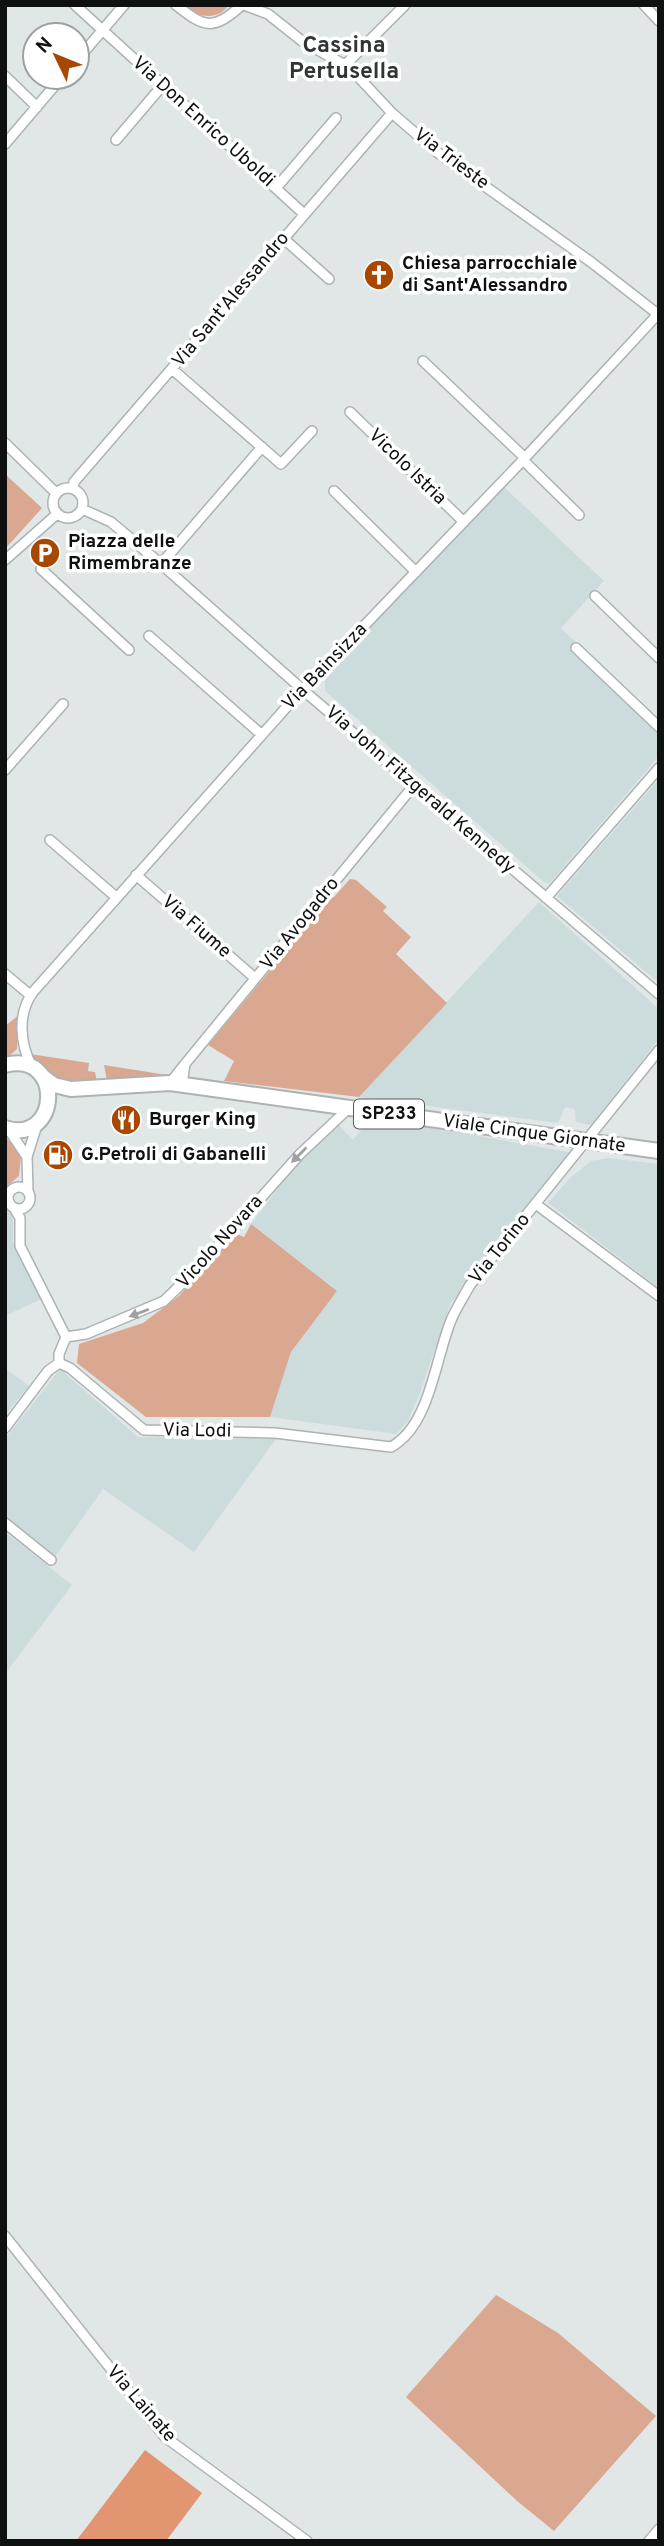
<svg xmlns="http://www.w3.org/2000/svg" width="664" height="2546" font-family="Overpass,sans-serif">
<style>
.built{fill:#ccdcdd}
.green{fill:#daa890}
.water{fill:#e19671}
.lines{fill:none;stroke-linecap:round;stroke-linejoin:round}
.street-casing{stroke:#adb2b3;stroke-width:12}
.primary-casing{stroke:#adb2b3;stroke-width:18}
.street{stroke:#fff;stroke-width:9}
.primary{stroke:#fff;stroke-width:14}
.oneway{fill:#9fa0a0}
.labels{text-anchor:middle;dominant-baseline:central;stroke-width:7;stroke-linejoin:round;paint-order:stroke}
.shield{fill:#fff;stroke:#575858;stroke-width:2}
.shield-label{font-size:18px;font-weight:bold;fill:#0f1111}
.street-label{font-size:19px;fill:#0f1111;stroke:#fff}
.poi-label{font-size:19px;font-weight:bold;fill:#0f1111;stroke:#fff;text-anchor:start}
.quarter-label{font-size:23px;font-weight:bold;fill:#303435;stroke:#fff}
</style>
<rect width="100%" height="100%" fill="#e1e7e7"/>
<!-- built -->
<path class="built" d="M504,487L604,581L561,628L659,722V756L550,883L544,882L325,691V674Z
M659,779V983L557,896Z
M539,902L659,1009V1039L591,1125L576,1122L575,1109L565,1107L558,1123L359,1097Z
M372,1117L574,1153L450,1304L420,1393L408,1421L396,1434L270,1417L291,1352L337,1291L251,1224L293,1167L338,1124L353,1140Z
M609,1158L659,1164V1288L548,1203L570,1178L591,1161Z
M5,1187L13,1220V1242L41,1299L5,1316Z
M5,1368L29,1386L5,1415Z
M60,1369L138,1437L276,1439L194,1552L103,1489L55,1557L5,1516V1439Z
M5,1532L72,1585L5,1674Z"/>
<!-- green -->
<path class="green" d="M183,5H229C216,22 197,17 183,5Z
M5,474L42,508L5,549Z
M350,879L356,880L387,907L383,911L411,937L396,954L447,1003L359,1097L224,1081L234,1061L208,1045L332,896L334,897Z
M19,1015L17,1049L5,1060V1026Z
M30,1054L89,1063L88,1071L95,1072L97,1082C70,1082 44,1082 30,1054Z
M104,1065L167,1075L107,1081Z
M5,1136L21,1156L19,1176L6,1187Z
M251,1224L337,1291L291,1352L270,1417H146L77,1363L79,1344L143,1323L179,1296L234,1233L244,1237Z
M496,2295L558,2333L656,2416L554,2531L517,2501L406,2397Z"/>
<!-- water -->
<path class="water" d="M145,2450L202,2493L166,2541H76Z"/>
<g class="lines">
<!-- street casing -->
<g class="street-casing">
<path id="street" d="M75,5L304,214
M176,5C205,28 213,31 242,5
M244,5L268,14L302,41L350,68L392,113L437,152L591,262L659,315
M644,5L659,21
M77,60L124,5
M345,65L405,5
M5,76L37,107
M116,140L162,86
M5,144L62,77
M276,188L336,118
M283,238L329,279
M423,361L525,458
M172,369L281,464L312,431
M350,412L464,522
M5,443L56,493
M523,460L579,515
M53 503a15 15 0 1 1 30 0a15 15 0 1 1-30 0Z
M73,489L74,482L392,113
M334,491L416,572
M82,509L111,522L161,564L303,690L659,994
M5,560L57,514
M161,564L262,447
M41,569L129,650
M595,596L659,658
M149,636L262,735
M576,648L659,727
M5,770L63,704
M50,840L116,897
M136,875L255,978
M546,898L659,768
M5,974L30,995
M185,1064L415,784
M32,1067C20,1044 17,1014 33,992L292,701L523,460L659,313
M170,1083L185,1064L182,1084
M9,1130L27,1157
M8 1198a11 11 0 1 1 22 0a11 11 0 1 1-22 0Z
M28,1191L27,1157L37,1125
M537,1205L659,1296
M14,1208L20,1218V1246L66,1337L59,1354V1363
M66,1337L86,1334L164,1301L202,1264L300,1154L349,1108
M59,1363L70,1368L144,1430L275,1433L391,1447C431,1425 435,1357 452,1318C457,1307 464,1296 470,1285L659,1050
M5,1428L48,1371L59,1363
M5,1523L51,1560
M5,2236L165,2437L307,2541
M649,2541L659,2529"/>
</g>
<!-- primary casing -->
<g class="primary-casing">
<path id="primary" d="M5,1065C65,1050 60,1146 5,1128
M42,1076L54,1085L71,1089L170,1083L659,1151"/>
</g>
<!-- street -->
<use href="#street" class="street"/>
<!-- primary -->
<use href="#primary" class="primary"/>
</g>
<!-- one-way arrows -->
<defs><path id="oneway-solid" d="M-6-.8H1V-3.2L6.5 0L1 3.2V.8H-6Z" transform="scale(1.75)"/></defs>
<g class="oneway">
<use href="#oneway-solid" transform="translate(299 1155) rotate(135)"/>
<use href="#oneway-solid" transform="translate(139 1313) rotate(159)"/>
</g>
<!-- icons -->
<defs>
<g id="church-disc" transform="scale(1.575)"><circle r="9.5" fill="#a84800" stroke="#fff"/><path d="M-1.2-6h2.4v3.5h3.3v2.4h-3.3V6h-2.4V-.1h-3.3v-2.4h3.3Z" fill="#fff"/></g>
<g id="parking-disc" transform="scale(1.575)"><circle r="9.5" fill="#a84800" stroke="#fff"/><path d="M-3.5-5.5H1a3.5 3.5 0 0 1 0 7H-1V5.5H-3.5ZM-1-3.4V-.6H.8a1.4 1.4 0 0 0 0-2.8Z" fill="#fff"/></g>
<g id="restaurant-disc" transform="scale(1.575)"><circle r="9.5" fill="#a84800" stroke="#fff"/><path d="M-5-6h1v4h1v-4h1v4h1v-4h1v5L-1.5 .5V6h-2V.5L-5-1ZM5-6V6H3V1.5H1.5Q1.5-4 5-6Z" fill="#fff"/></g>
<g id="fuel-disc" transform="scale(1.575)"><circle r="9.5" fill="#a84800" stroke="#fff"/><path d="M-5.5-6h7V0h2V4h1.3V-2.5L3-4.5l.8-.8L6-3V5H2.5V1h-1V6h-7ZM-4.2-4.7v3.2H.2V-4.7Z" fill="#fff"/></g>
</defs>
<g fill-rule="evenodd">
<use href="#church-disc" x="379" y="275"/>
<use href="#parking-disc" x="45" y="553"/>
<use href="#restaurant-disc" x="126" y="1120"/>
<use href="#fuel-disc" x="58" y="1155"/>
</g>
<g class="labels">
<!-- shield labels -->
<rect class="shield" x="354" y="1099.5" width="70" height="29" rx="5"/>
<g class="shield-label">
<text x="389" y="1114">SP233</text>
</g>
<!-- street labels -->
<g class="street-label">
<text transform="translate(203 122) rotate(42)">Via Don Enrico Uboldi</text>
<text transform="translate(451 159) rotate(37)">Via Trieste</text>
<text transform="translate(231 300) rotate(-50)">Via Sant'Alessandro</text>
<text transform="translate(407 467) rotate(44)">Vicolo Istria</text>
<text transform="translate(325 667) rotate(-46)">Via Bainsizza</text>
<text transform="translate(420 790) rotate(41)">Via John Fitzgerald Kennedy</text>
<text transform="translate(300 924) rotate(-51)">Via Avogadro</text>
<text transform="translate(196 927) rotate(41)">Via Fiume</text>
<text transform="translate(534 1134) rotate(8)">Viale Cinque Giornate</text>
<text transform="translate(220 1242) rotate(-48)">Vicolo Novara</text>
<text transform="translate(500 1249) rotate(-51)">Via Torino</text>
<text transform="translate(197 1431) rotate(1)">Via Lodi</text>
<text transform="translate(141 2404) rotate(49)">Via Lainate</text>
</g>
<!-- poi labels -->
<g class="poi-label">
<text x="402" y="264">Chiesa parrocchiale<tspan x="402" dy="22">di Sant'Alessandro</tspan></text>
<text x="68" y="542">Piazza delle<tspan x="68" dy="22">Rimembranze</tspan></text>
<text x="149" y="1120">Burger King</text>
<text x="81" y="1155">G.Petroli di Gabanelli</text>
</g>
<!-- quarter labels -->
<g class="quarter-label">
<text x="344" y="46">Cassina<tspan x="344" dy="26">Pertusella</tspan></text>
</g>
</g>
<!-- border -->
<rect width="664" height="2546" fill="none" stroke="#0f1111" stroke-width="14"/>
<!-- north arrow -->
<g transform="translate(56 56) rotate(313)"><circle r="33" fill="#ffffff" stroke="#9fa0a0" stroke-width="2"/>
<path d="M0-5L12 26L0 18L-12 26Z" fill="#a84800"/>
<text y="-10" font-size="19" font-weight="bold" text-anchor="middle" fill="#0f1111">N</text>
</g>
</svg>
